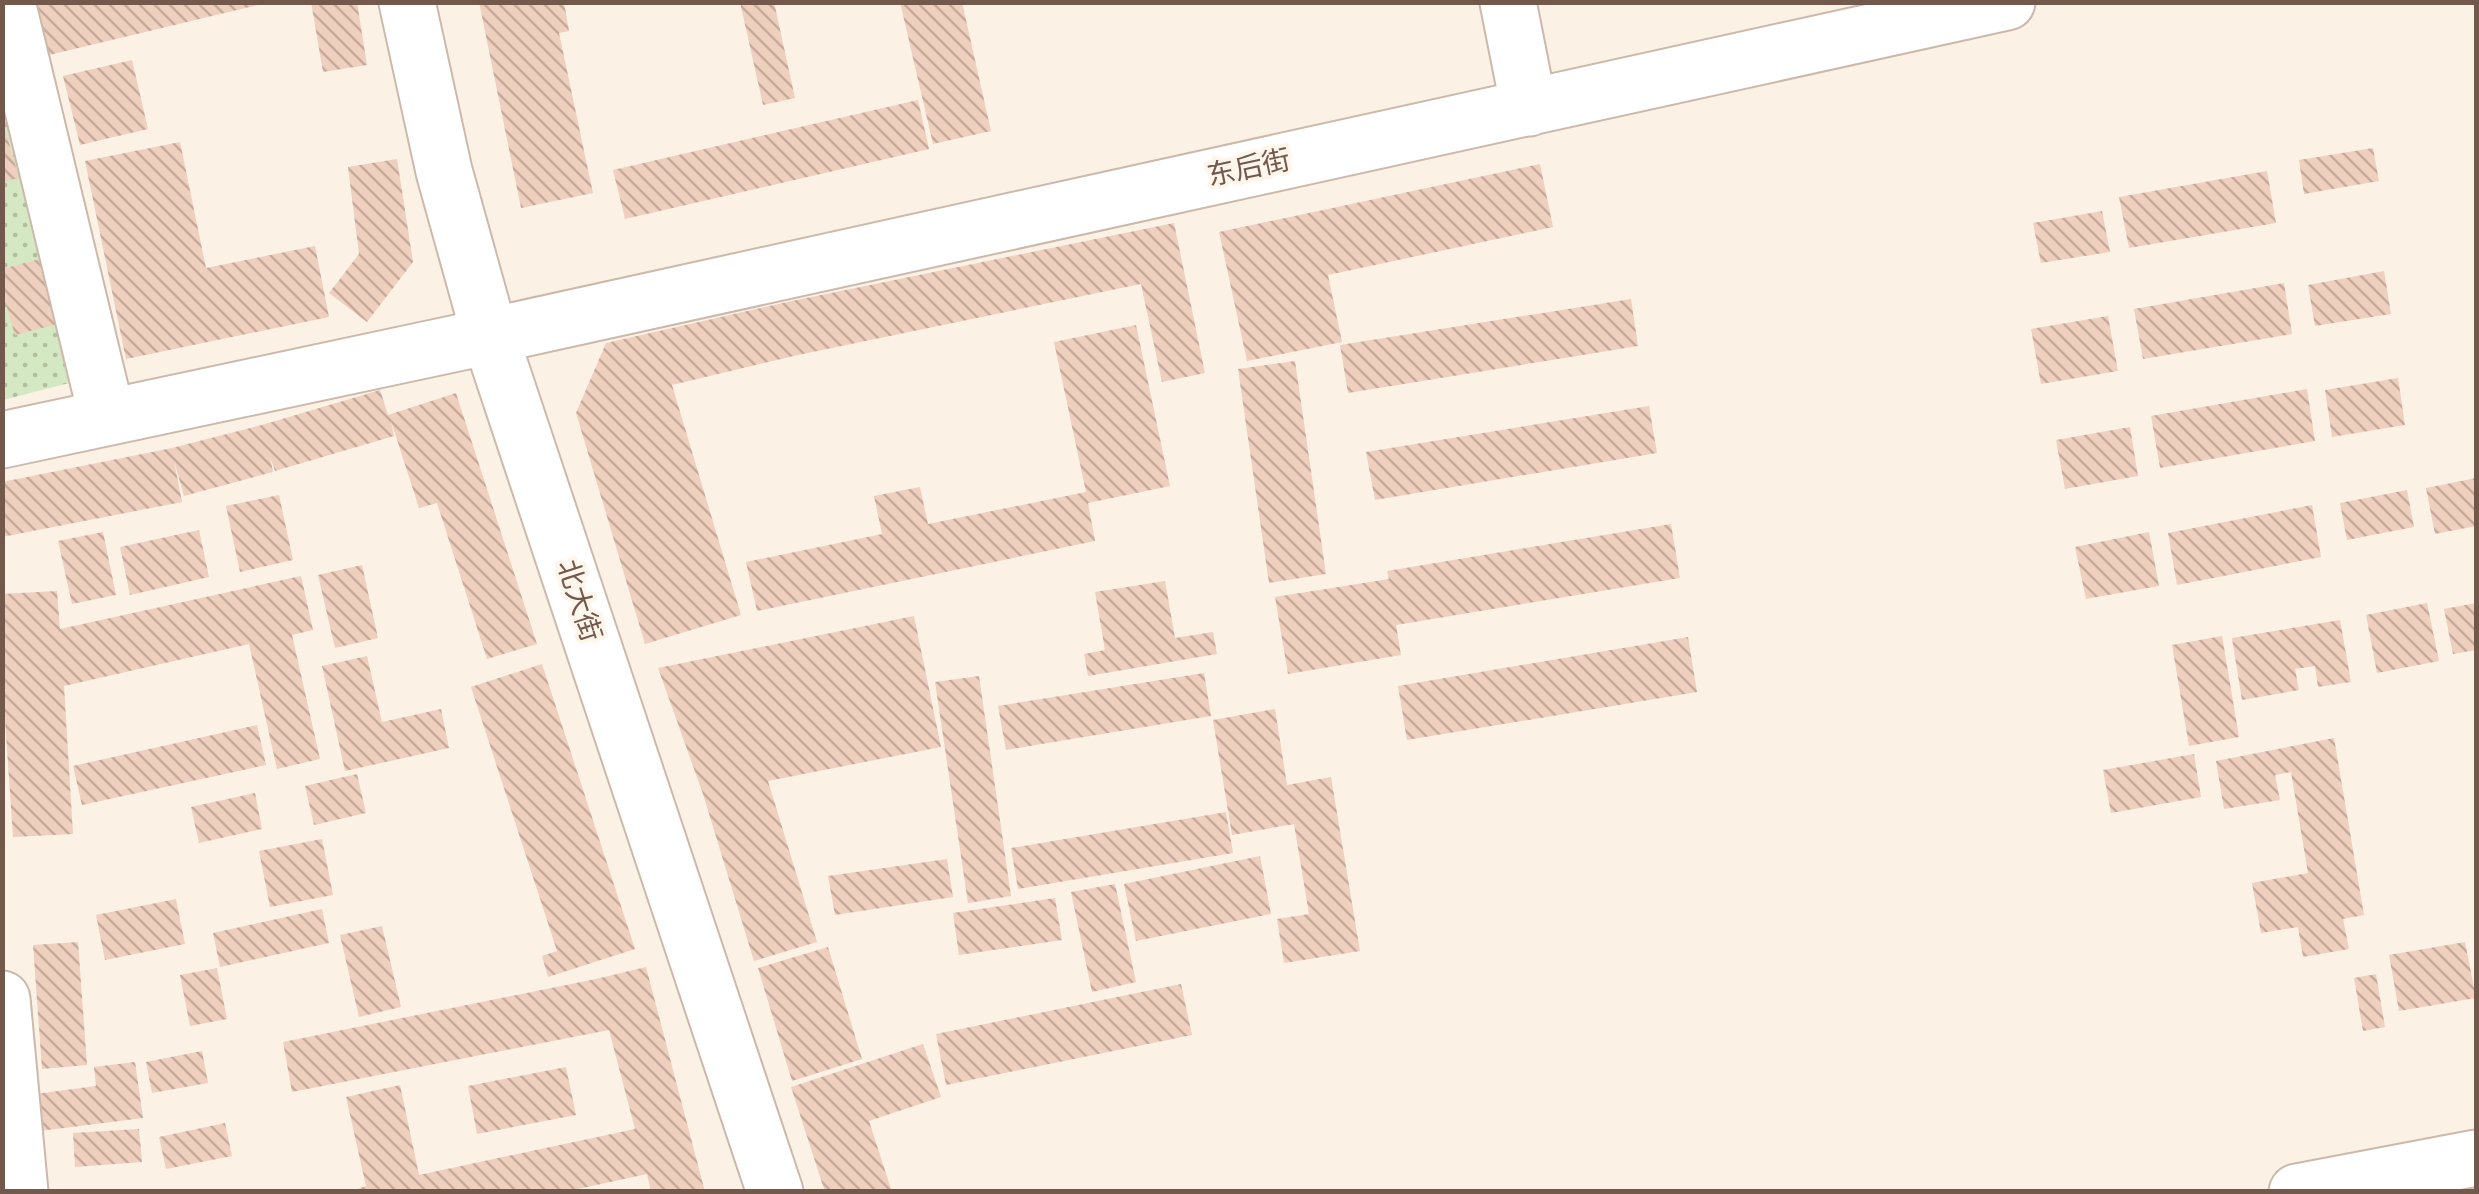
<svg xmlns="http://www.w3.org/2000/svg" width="2479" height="1194" font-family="'Alegreya Sans','Noto Sans SC',sans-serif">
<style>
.park{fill:url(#park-dots)}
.building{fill:url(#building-back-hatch)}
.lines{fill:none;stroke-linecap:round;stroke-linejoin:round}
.minor-casing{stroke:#ccb9ac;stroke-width:59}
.minor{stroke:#fff;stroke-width:55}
.labels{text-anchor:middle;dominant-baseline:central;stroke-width:8;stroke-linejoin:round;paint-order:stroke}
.street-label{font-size:28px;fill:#73584c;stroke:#fef6eb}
</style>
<defs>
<pattern id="park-dots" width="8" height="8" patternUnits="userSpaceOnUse" patternTransform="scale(2.5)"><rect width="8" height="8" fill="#d5e8c4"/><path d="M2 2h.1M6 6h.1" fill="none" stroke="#b1bfa1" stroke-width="1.8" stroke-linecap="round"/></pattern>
<pattern id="building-back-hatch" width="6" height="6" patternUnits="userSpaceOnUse" patternTransform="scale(2.5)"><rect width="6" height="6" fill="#efcfbe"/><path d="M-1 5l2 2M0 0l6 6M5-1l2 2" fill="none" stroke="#c6ab9d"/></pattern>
</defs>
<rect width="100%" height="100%" fill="#fbf1e5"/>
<!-- park -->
<path class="park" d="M2,100L77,381L3,400H2Z"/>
<!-- building -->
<path class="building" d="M36,2H262V4L49,55Z
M311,2H357L367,65L323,72Z
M479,2H564L569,31L559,33L593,193L521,208Z
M740,2H774L795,98L763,105Z
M900,2H962L991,131L933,144Z
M132,60L148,129L80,145L63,76Z
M918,100L929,149L625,219L613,170Z
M2,119L19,178L2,182Z
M180,142L206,268L315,246L329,317L126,359L85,161Z
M2373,148L2379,181L2304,194L2299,160Z
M397,159L413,262L367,322L329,293L359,254L348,167Z
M1540,164L1553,227L1328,275L1342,342L1247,361L1219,232Z
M2267,171L2276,223L2129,248L2119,197Z
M2102,211L2110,252L2041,263L2033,223Z
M1174,223L1205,373L1162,382L1141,284L798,355L672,385L741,615L645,644L576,413L606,343L787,302Z
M40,259L57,324L15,335L2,290V269Z
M2384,271L2391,314L2315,326L2308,285Z
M2284,283L2292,334L2143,359L2134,309Z
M1631,299L1638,346L1348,393L1340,345Z
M2108,316L2118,371L2041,384L2031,329Z
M1136,325L1170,486L1088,503L1095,541L757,611L746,562L882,534L874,496L920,487L928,524L1086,492L1054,342Z
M1295,361L1326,574L1269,583L1238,369Z
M2398,378L2405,425L2332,437L2325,390Z
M2307,389L2315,441L2160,468L2151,416Z
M380,390L388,415L456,393L537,644L487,659L437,503L419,508L391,421L394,436L275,471L270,457L273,472L184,496L174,461L182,502L2,537V482L172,448L262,425Z
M1649,406L1657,453L1375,500L1366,452Z
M2130,427L2138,476L2065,489L2056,440Z
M2476,478V526L2435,534L2426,488Z
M2407,490L2414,527L2347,540L2340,503Z
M279,495L293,560L240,572L226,506Z
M2312,505L2321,557L2177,585L2168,533Z
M1671,524L1680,578L1396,625L1401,655L1288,674L1275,597L1389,579L1387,571Z
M199,530L209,577L130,595L120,547Z
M103,532L116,595L72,604L58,541Z
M2149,532L2159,586L2086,599L2075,547Z
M362,565L378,638L335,648L318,575Z
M301,576L313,630L292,635L320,759L277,769L249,644L64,686L73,834L13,837L2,676V594L57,591L60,629Z
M1165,581L1175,638L1213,632L1217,654L1088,676L1084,654L1105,650L1095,592Z
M2427,603L2439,661L2377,673L2366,615Z
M2476,603V650L2453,654L2444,609Z
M914,616L941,747L768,781L817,942L754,961L703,794L658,668Z
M2340,620L2351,682L2318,687L2315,666L2295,669L2299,690L2242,700L2232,638Z
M2222,636L2239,737L2189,746L2172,645Z
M1688,637L1697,692L1407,740L1398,686Z
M367,656L382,722L441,709L449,748L345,771L322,666Z
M542,664L635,949L548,977L542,956L557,951L471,687Z
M1204,673L1211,716L1006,750L998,706Z
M979,676L1011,896L968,903L935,682Z
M1275,709L1287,785L1331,777L1360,951L1284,963L1277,919L1309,914L1294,824L1232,835L1213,720Z
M257,725L266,765L82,805L73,766Z
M2334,738L2364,915L2343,919L2349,949L2303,957L2298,927L2261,933L2252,883L2308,873L2291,772L2275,775L2280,800L2224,809L2216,761Z
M2194,754L2201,797L2111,813L2103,770Z
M357,774L366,813L314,825L305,786Z
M255,793L262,829L199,843L191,807Z
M1226,812L1233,853L1018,889L1011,848Z
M322,839L333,895L270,907L259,851Z
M1260,856L1271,914L1136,941L1124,884Z
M947,859L953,897L835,915L828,876Z
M1115,884L1136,982L1092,992L1071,892Z
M1055,898L1062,940L959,955L953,913Z
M176,899L185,944L105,960L96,915Z
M322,909L329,943L220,967L213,933Z
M382,926L401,1007L359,1017L340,935Z
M78,942L87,1065L42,1069L33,945Z
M2465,942L2476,998L2399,1011L2389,955Z
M828,947L862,1059L792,1081L758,968Z
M646,967L705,1192H651L647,1174L564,1192H348L366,1186L346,1097L400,1085L419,1175L635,1129L609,1030L292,1092L283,1042L596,979Z
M217,968L227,1019L190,1026L180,975Z
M2376,974L2385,1027L2363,1031L2354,978Z
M1181,984L1192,1035L946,1085L936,1034Z
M923,1044L941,1097L869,1121L892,1192H825L791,1087Z
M202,1051L208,1083L152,1093L146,1062Z
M135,1062L143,1118L40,1131L35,1094L96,1086L94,1067Z
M566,1067L576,1115L477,1134L468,1086Z
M225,1123L232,1156L166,1169L159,1137Z
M139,1129L142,1162L75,1167L73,1133Z"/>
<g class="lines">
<!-- minor casing -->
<g class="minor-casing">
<path id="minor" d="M7,2L107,417
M407,2L444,171L490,336L775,1192
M1508,2L1529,108
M2,440L490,336L2007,2
M2,999L20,1192
M2297,1192L2476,1158"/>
</g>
<!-- minor -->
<use href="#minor" class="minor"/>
</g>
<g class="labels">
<!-- street labels -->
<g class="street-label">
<text transform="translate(1249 169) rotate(-12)">东后街</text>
<text transform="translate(578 601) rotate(72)">北大街</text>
</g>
</g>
<!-- border -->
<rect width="2479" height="1194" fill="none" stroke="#73584c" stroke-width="10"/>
</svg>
